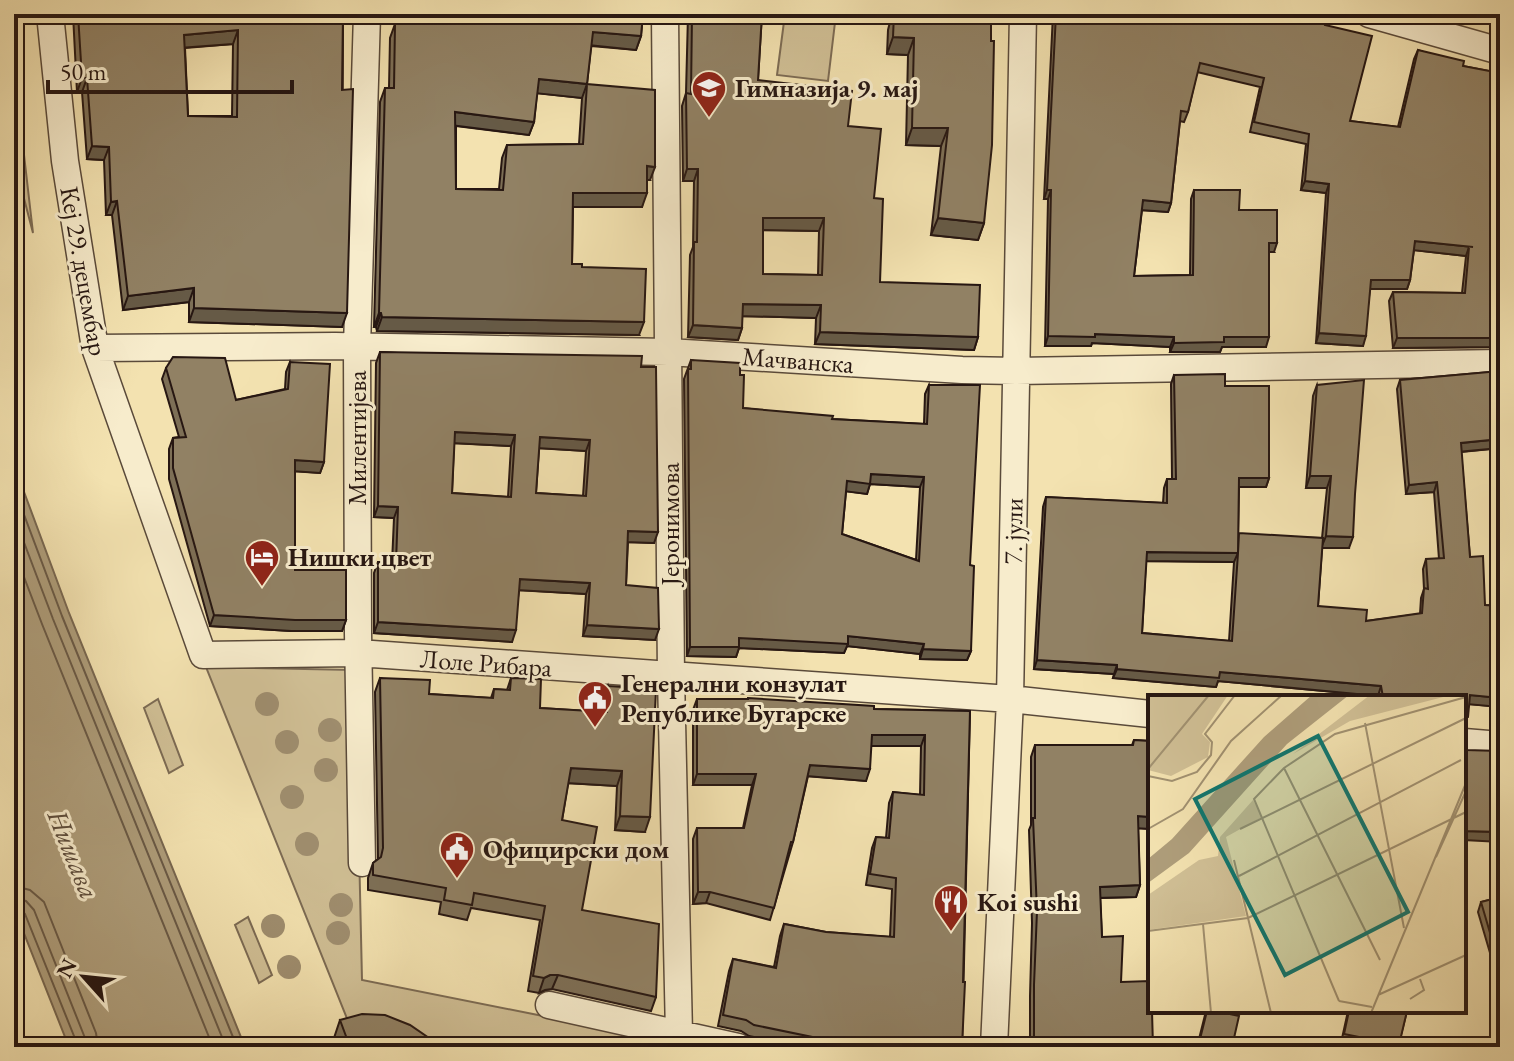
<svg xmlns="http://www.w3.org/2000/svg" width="1514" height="1061" font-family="'EB Garamond',serif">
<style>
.green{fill:#d0bf95;stroke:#7c6b54;stroke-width:2}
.water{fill:#ae9d7a;stroke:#786750;stroke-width:2}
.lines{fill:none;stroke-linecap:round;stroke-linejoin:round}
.shore{stroke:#6a5a46;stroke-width:2}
.minor-casing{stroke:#5a4a3a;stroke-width:29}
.minor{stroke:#f7eccc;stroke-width:26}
.tree{fill:#9f8e6f}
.wall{fill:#7d6f56;stroke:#271712;stroke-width:2;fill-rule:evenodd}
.shaded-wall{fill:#665a46;stroke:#271712;stroke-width:2}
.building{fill:#918164;stroke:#271712;stroke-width:2;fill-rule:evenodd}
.labels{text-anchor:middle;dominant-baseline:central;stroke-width:6;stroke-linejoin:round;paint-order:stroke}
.poi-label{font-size:26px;font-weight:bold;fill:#271712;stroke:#f7eccc;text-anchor:start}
.street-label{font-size:26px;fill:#271712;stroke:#f7eccc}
.water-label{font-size:28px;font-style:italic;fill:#5d4d3c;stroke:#f7eccc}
.inset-road{fill:none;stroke:#a19171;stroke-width:2}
.view{fill:#0f766e;fill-opacity:0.15;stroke:#0f766e;stroke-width:4}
.inset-edge{fill:none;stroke:#271712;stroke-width:4}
</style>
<rect width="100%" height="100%" fill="#f3e2b0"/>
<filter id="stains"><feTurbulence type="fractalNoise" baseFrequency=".0025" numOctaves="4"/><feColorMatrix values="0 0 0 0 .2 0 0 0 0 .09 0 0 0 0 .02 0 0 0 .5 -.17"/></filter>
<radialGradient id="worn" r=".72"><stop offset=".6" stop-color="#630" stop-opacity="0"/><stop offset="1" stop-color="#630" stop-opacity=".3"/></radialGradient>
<!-- green -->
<path class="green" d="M785,14H836L828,81L777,75Z
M14,68L33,233L14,160Z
M206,667L355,670L362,980L538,1015L683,1047H420L348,1021Z
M158,699L183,765L169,773L144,708Z
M248,917L272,975L259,983L235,925Z"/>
<!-- water -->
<path class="water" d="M14,465L69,613L245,1047H69L14,908Z"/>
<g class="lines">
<!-- shore -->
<path class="shore" d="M14,488L62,616L237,1047
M14,516L53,619L226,1047
M14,551L42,624L213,1047
M14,886L30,890L44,902L96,1033L98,1047
M14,898L26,901L34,910L85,1038L86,1047
M14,909H20L25,914L76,1041V1047"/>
<!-- minor casing -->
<g class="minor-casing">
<path id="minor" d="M50,14L65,161L95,348L203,655L358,653L1010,699L1150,714
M665,14L671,676L679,1034
M1369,14L1500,51
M95,348L335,346L668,352L962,370L1016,371L1500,363
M1464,742L1500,745
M362,863L358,633L357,347L367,14
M549,1005L738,1047
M994,1047L1010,699L1023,14"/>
</g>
<!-- minor -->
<use href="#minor" class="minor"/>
</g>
<!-- trees -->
<g class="tree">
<circle cx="267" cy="704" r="12"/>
<circle cx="330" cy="730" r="12"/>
<circle cx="287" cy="742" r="12"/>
<circle cx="326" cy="770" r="12"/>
<circle cx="292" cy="797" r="12"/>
<circle cx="307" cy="844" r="12"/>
<circle cx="341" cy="905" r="12"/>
<circle cx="273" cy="926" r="12"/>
<circle cx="338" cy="933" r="12"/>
<circle cx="289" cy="967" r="12"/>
</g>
<!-- wall -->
<path class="wall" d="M73,14H343L342,327L189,322V302L123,310L112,215H106L104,160L87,159L82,92H77ZM233,44L232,116H188L185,48Z
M406,14H643L641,36L636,50L591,46L587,84L650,180H647L642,207H573L572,264L582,267L639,335L377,331L376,327H374L380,102L385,88H389L390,38L395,24H406ZM537,93L582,98L579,144L507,145L502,158L499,189H456V126L529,135L534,122Z
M688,14H762L758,80L848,126L874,198L880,282L978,337L974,350L815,344L816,318L742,316V328L738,340L688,337L690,255L693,247L694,181H683L682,106L686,93ZM763,230L819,231L818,275L763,274Z
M892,14H991L984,223L978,240L931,235L941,146L906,145L908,55L887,54L888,30Z
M1053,14H1305L1325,25L1350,121L1398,127L1414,59L1418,50L1463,66L1500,73V184H1497L1492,247H1500V347L1393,348L1389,301L1393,292L1462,293L1466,256L1414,250L1410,280L1407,289H1370L1363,346L1316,343L1326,193L1301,190L1306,144L1250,132L1260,87L1197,72L1188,112L1184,122L1180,121L1171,203L1168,212L1142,210L1134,276L1190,275L1191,199L1194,190L1239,210L1274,252H1269L1266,347H1222L1220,352H1170V347L1092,343L1091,346H1045L1048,199H1044Z
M380,352L641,367L654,543L628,542L626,585L655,640L583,636L586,594L519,590L512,642L374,633V573L378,562L392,563L394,518L374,517L376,363ZM454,443L511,446L508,497L452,493ZM539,448L586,451L583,496L536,493Z
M691,360L740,375L743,408L832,419L924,424L925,394L929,385L970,565L971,651L967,660L920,659V654L847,646L844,653L739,648L736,657L687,656L684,379ZM870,484L920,487L916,560L842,534L846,491L867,494Z
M290,362L324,462L320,473L295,471V570L346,620L342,631H291L210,626L169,479V449L173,438L179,437L162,379L166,368L236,400L285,389L286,372Z
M1500,371V448L1461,452L1470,557L1485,605L1500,606V707L1469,704L1464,726V697H1378V696L1218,681L1216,687L1113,678L1114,674L1034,669L1043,507L1046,497L1163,503L1164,488L1167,479H1172L1171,384L1174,375L1225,386L1269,478L1266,487H1239L1238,536L1322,538L1327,488H1306L1313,396L1317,385L1349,548H1322L1318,606L1366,621L1420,614L1421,598L1424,589L1423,569L1426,559H1439L1434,492L1406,494L1397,389L1400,380ZM1146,561L1234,562L1229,641L1142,633Z
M380,678L429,694L491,698L494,689L507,690L511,678L540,708L603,712V701L608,686L645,832L615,830L617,786L568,783L562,820L582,910L656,997L651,1011L552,989L545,990L539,993L528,991L540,920L471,908L467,920L439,914L441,902L368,890V878L373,863L378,859L375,692Z
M697,699L874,709L970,711L962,1047H803L749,1036L741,1031L718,1026L729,971L733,959L774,967L780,936L784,924L826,932L890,937L892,889L866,885L872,848L876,837L886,838L889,803L893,792L920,795L921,746H871L866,781L808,776L793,842L770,920L706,903L693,904V839L697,828H743L752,785H693V710Z
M1134,740L1150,741V829L1138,828L1140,885L1136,897L1100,898L1102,937L1121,982L1153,1047H1030V996L1032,923L1029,830L1031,825V757L1035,745H1132Z
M1500,897V979L1498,980L1478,912L1481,902Z
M1206,1011L1232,1047H1197Z
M1348,1011H1407L1398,1047H1359L1341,1043Z
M340,1020L437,1047H337L334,1038Z"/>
<!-- shaded-wall -->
<path class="shaded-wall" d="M238,30L233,44L179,48L184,35Z
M593,32L641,36L636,50L588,45Z
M893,37L914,38L908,55L887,54Z
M82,78H87L82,92H77Z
M539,79L587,84L582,98L534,93Z
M455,112L534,122L529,135L450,125Z
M912,128H948L941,146L906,145Z
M92,146L109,147L104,160L87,159Z
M647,166L655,167L650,180H642Z
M687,169H698L694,181H683Z
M1305,181L1329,184L1326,193L1301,190Z
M1047,190H1051L1048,199H1044Z
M573,193H647L642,207H568Z
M1143,200L1171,203L1168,212L1140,210Z
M117,201L112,215H106L111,202Z
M763,218H824L819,231L758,230Z
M938,218L984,223L978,240L931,235Z
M1415,241L1473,247H1469L1466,256L1412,250Z
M1269,243H1277L1274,252H1265Z
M1371,280H1410L1407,289H1367Z
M194,288L189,302L123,310L128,296Z
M743,304L821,305L816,318L738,316Z
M194,308L347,313L342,327L189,322Z
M379,313H381L376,327H374Z
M382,317L644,322L639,335L377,331Z
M693,325L742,328L738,340L688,337Z
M820,332L978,337L974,350L815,344Z
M1319,333L1366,336L1363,346L1316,343Z
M1095,334L1174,337L1170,347L1092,343L1091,346H1045L1048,336Z
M1224,337H1269L1266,347H1222L1220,352H1170L1174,343Z
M1397,338H1500V347L1393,348Z
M455,432L515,435L511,446L451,443Z
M540,437L590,440L586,451L536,448Z
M1500,439V448L1457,452L1461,443Z
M295,460L324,462L320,473L291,471Z
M871,474L924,477L920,487L870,484L867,494L843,491L847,481Z
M1310,476H1331L1327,488H1306Z
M1239,478H1269L1266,487H1235Z
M1437,482L1434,492L1406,494L1409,485Z
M378,506L398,507L394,518L374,517Z
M628,531L658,532L654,543L624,542Z
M1326,536L1353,537L1349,548H1321Z
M1147,552L1238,553L1234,562L1143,561Z
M520,579L590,583L586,594L516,590Z
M214,615L346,620L342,631H291L210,626Z
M378,622L516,630L512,642L374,633Z
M587,625L659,629L655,640L583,636Z
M848,636L924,644L920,654L847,646L844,653L739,648L736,657L687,656L690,647L739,638Z
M923,649L971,651L967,660L920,659Z
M1037,660L1117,665L1114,674L1034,669Z
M1117,669L1220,672L1381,686L1378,696L1218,681L1216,687L1113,678Z
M1470,695L1500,698V707L1466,704Z
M872,735H925L921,746H868Z
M810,765L870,769L866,781L806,776Z
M571,768L622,771L617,786L566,783Z
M697,774H756L752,785H693Z
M620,816L650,817L645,832L615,830Z
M1138,816L1150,817V829L1133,828Z
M1464,831L1500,832V842L1464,840Z
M1140,885L1136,897L1095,898L1100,887Z
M698,892H710L706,903L693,904Z
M550,975H558L552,989L545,990L539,993L544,978Z"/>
<!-- building -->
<path class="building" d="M78,14H343L342,90L353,89L347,313L194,308V288L128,296L117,201L111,202L109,147L92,146L87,78H82ZM238,30L237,117L188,116L184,35Z
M411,14H643L641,36L593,32L587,84L655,90V167L647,166V193H573L572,264H582V267L646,269L644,322L382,317L381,313H379L385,88H394L395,24H411ZM539,79L587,84L583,144L507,145L503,190L456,189L455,112L534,122Z
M692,14H762L758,80L852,91L848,126L881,129L874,198L883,199L880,282L980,285L978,337L820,332L821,305L743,304L742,328L693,325L694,242H697L698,169H687L686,93L691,94ZM763,218H824L822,275L763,274Z
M894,14H991V41H994L992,145L984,223L938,218L948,128H912L914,38L893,37Z
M1056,14H1305L1326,19L1325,25L1372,36L1350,121L1400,127L1418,50L1464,61L1463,66L1500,73V174H1498L1492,247H1500V338H1397L1393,292L1465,293L1469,247H1473L1415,241L1410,280H1371L1366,336L1319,333L1329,184L1305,181L1309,134L1254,122L1264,78L1200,63L1188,112L1181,111L1171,203L1143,200L1134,276L1193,275L1194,190H1240L1239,210H1277V243H1269V337H1224V342L1174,343V337L1095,334V337L1048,336L1051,190H1047Z
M380,352L642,356L641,367H656L658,532L628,531L626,585L658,588L659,629L587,625L590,583L520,579L516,630L378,622V562L396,563L398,507L378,506ZM455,432L515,435L511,497L452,493ZM540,437L590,440L586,496L536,493Z
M173,357L225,358L236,400L288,389L290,362L330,364L324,462L295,460V570H346V620H295L214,615L173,468V438L186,437L166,368Z
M691,360L740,363V375H744L743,408L833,416L832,419L927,424L929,385H980L970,565L974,566L971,651L923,649L924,644L848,636V644L739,638V647H690L688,369H691ZM871,474L924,477L919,561L842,534L847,481L870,484Z
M1500,371V439L1461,443L1470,557L1483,556L1485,605L1500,606V698L1470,695L1468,717L1464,718V697H1383L1381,686L1220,672L1219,678L1117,669V665L1037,660L1046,497L1167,503V479H1176L1174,375L1225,374V386H1269V478H1239L1238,553L1239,533L1323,538L1318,606L1367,610L1366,621L1422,613L1424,588L1428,589L1426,559L1444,558L1437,482L1409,485L1400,380ZM1147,552L1238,553L1232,641L1142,633Z
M1364,380L1355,494L1353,537L1326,536L1331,476H1310L1317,385Z
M380,678L430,680L429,694L493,698L494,689L510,690L511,678L541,679L540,708L607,712L608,686L656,689L650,817L620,816L622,771L571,768L562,820L597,827L582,910L659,924L656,997L558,975H550L544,978L533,976L545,906L474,893L472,905L444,900L446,888L373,875V863L381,857L383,848Z
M748,698L874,706V709L970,711L963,982H965L962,1047H861L754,1025L746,1020L723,1015L733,959L776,968L784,924L826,932L894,937L896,878L870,874L876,837L889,838L893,792L924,795L925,735H872L870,769L810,765L793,842H791L774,908L710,892H698L697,828H744L756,774H697V699H748Z
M1134,740L1150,741V817L1138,816L1140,885L1100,887L1102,937L1123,936L1121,982L1150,981V1011H1152L1153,1047H1034V985L1037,911L1033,818H1035V745H1133Z
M1464,748L1466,750L1500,751V832L1464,831Z
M1500,897V967L1481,902Z
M1207,1011H1216L1239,1016L1232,1047H1198Z
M1349,1011H1407L1399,1045L1344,1034Z
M362,1014L385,1015L410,1025L429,1038L437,1047H350L340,1020Z
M1288,1037L1334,1042V1047H1286Z"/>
<!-- icons -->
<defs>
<g id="school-pin" transform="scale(1.8)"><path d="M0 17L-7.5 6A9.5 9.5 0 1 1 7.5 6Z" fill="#8f2418" stroke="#f7eccc"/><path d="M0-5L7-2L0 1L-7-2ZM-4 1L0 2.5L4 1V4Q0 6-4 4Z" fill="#fff"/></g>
<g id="hotel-pin" transform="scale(1.8)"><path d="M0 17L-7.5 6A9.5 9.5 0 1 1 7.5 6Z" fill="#8f2418" stroke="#f7eccc"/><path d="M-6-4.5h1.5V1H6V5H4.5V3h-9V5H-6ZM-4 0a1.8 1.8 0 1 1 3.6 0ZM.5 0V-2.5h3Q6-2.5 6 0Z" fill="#fff"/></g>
<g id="civic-pin" transform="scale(1.8)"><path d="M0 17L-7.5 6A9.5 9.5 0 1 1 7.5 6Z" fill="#8f2418" stroke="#f7eccc"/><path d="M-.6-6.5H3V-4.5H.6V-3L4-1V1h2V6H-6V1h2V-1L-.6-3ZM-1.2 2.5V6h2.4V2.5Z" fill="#fff"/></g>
<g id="restaurant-pin" transform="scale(1.8)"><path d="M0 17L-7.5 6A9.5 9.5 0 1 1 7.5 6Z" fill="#8f2418" stroke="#f7eccc"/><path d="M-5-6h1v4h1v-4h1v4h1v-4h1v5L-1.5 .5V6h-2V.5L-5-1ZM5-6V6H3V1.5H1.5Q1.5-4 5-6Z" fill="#fff"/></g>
</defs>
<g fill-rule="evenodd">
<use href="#school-pin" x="709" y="88"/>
<use href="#hotel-pin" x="262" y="557"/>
<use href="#civic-pin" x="595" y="698"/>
<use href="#civic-pin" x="457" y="849"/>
<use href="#restaurant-pin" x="951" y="902"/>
</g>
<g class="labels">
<!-- poi labels -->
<g class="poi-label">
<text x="735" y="88">Гимназија 9. мај</text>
<text x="288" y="557">Нишки цвет</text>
<text x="621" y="683">Генерални конзулат<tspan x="621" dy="30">Републике Бугарске</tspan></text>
<text x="483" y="849">Официрски дом</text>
<text x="977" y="902">Koi sushi</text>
</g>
<!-- street labels -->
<g class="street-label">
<text transform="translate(84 271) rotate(80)">Кеј 29. децембар</text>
<text transform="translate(798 360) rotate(4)">Мачванска</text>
<text transform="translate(357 438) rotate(-90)">Милентијева</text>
<text transform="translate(670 524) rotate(-90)">Јеронимова</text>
<text transform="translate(1013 531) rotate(-89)">7. јули</text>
<text transform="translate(486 663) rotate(4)">Лоле Рибара</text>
</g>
<!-- water labels -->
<g class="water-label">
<text transform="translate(74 854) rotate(68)">Нишава</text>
</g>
</g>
<!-- overview -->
<g transform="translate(1148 695)">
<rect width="318" height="318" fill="#f3e2b0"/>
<path d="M0,0H80L54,39L62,47L60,62L23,81L0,75ZM222,0H303L202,26L145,59ZM105,105L114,122L78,142L98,221L0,235V200L51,165L70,161L72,142Z" fill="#d0bf95"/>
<path d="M164,0H201L139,49L41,158L0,188V164L24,144L116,42Z" fill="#ae9d7a"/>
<path class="inset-road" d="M217,28L256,233M136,73L232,265M0,74L61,0M0,81L24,86L49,77L63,60L64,47L57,39L87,0M0,134L35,114L83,46L134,0M92,134L318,23M288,162L318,96M86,165L123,318M91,181L313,65M55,229L63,318M0,236L100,223L318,117M230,300L318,260M262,304L276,295L272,284M191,306L106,104L136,73L187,39L318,2M191,306L224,312M223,318L318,88"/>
<path class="view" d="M170,41L260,217L137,280L47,104Z"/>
<rect width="318" height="318" class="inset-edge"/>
</g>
<!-- margin -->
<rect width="1514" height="1061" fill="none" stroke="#f3e2b0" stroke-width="48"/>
<rect x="16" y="16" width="1482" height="1029" fill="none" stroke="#271712" stroke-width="4"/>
<rect x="24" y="24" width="1466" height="1013" fill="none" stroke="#271712" stroke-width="2"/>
<!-- north arrow -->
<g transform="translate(84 977) rotate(297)" stroke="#f7eccc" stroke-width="6" paint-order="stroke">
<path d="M0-6L14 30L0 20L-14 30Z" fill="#271712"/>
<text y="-12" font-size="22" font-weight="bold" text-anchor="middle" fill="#271712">N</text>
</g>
<!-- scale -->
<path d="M48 80v12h244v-12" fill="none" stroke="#271712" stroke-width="4"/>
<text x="60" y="80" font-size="24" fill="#271712" stroke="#f7eccc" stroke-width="6" paint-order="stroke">50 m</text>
<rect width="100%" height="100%" filter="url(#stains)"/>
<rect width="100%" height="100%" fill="url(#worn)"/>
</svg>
